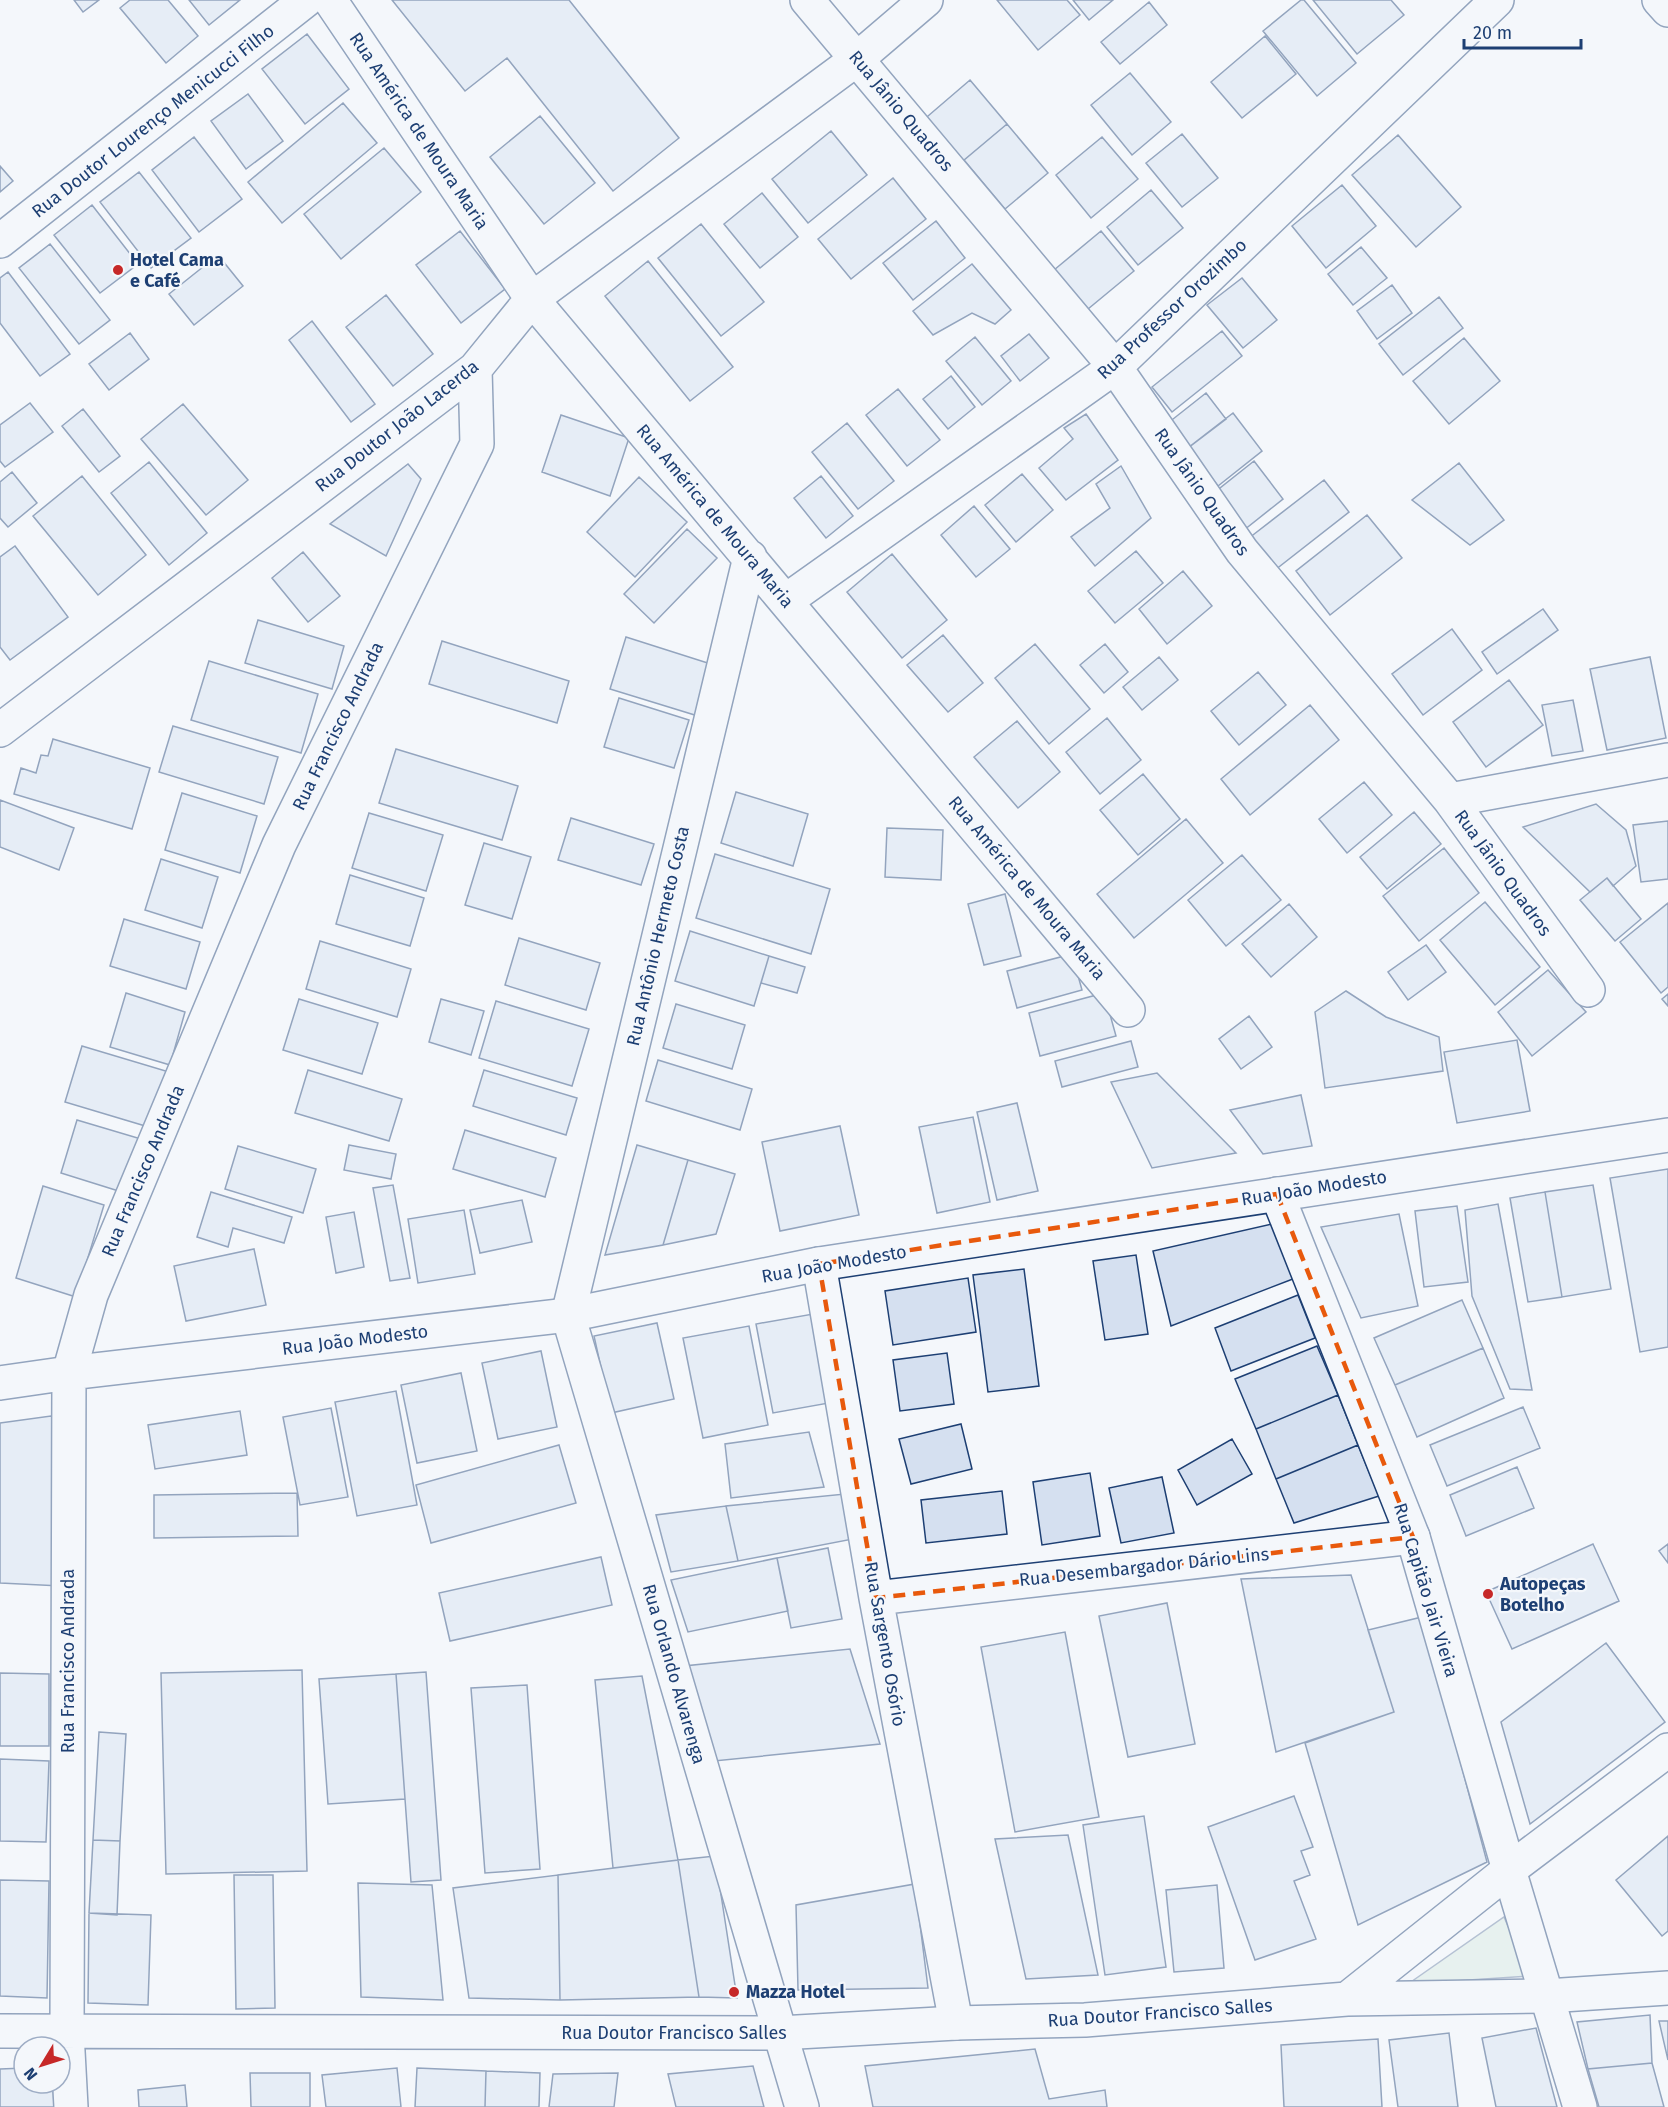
<svg xmlns="http://www.w3.org/2000/svg" width="1668" height="2107" font-family="'Fira Sans',sans-serif">
<style>
.green{fill:#d7e8df;stroke:#687fa3;stroke-width:1.5}
.building{fill:#d5e0f0;stroke:#1d3f73;stroke-width:1.5}
.lines{fill:none;stroke-linecap:round;stroke-linejoin:round}
.minor-casing{stroke:#1d3f73;stroke-width:36}
.tertiary-casing{stroke:#1d3f73;stroke-width:36}
.secondary-casing{stroke:#1d3f73;stroke-width:36}
.minor{stroke:#f4f7fb;stroke-width:33}
.tertiary{stroke:#f4f7fb;stroke-width:33}
.secondary{stroke:#f4f7fb;stroke-width:33}
.marked{fill:none;stroke:#e8590c;stroke-width:4.5;stroke-dasharray:12 8;stroke-linejoin:round}
.poi-dot{fill:#c62828;stroke:#f4f7fb;stroke-width:2}
.labels{text-anchor:middle;dominant-baseline:central;stroke-width:4.5;stroke-linejoin:round;paint-order:stroke}
.street-label{font-size:18px;fill:#1d3f73;stroke:#f4f7fb}
.poi-label{font-size:18px;font-weight:bold;fill:#1d3f73;stroke:#f4f7fb;text-anchor:start}
</style>
<rect width="100%" height="100%" fill="#f4f7fb"/>
<!-- green -->
<path class="green" d="M1504,1917L1530,1976L1408,1984Z"/>
<!-- building -->
<path class="building" d="M74,0H99L83,12Z
M130,0H168L198,36L166,63L120,8Z
M189,0H240L209,25Z
M392,0H569L679,138L613,191L507,58L465,91Z
M997,0H1067L1080,15L1038,50Z
M1073,0H1113L1089,20Z
M1301,0H1304L1356,63L1317,96L1263,31Z
M1313,0H1391L1404,15L1357,54Z
M1149,2L1167,25L1120,64L1101,42Z
M307,34L349,89L305,124L262,69Z
M1265,36L1296,74L1242,118L1211,82Z
M1130,73L1171,122L1132,155L1091,105Z
M970,80L1007,124L957,166L921,122Z
M248,94L283,141L246,169L211,121Z
M343,103L377,143L282,223L248,182Z
M540,116L595,183L544,224L490,157Z
M1007,124L1048,173L1005,209L964,160Z
M831,131L867,175L808,223L772,179Z
M1182,134L1218,178L1182,207L1146,163Z
M1398,135L1461,207L1416,247L1352,175Z
M194,137L242,199L199,232L152,170Z
M1102,137L1138,179L1091,218L1056,175Z
M384,148L421,192L341,259L304,214Z
M0,166L13,181L0,192Z
M139,172L191,238L151,268L100,202Z
M893,178L926,219L851,279L818,239Z
M1342,185L1376,226L1326,268L1292,226Z
M1151,190L1183,228L1138,265L1107,227Z
M762,193L798,237L760,268L724,224Z
M92,205L138,264L100,293L54,235Z
M936,221L965,258L913,300L883,263Z
M701,224L764,302L721,336L658,258Z
M460,231L505,289L461,323L416,265Z
M1101,231L1134,271L1088,309L1054,270Z
M50,244L110,320L79,344L19,268Z
M1361,247L1387,278L1353,305L1328,274Z
M218,255L243,286L194,325L169,294Z
M648,261L733,367L690,401L605,296Z
M972,264L1011,310L995,324L972,313L933,335L913,311Z
M8,272L70,354L40,376L0,323V278Z
M1242,278L1277,320L1243,348L1207,305Z
M1392,285L1412,313L1377,339L1357,311Z
M386,295L433,354L393,386L346,327Z
M1439,297L1463,328L1403,375L1379,344Z
M312,321L375,404L351,422L289,340Z
M1222,331L1242,356L1172,412L1152,387Z
M130,333L149,359L109,390L89,364Z
M1029,334L1049,358L1020,381L1001,356Z
M975,337L1011,381L982,405L946,361Z
M1464,338L1500,381L1449,424L1413,381Z
M951,376L975,407L948,429L923,399Z
M898,389L940,440L907,466L866,415Z
M1206,393L1226,419L1188,448L1168,423Z
M30,403L53,432L5,467L0,461V425Z
M183,404L248,480L206,515L141,439Z
M83,409L120,456L99,472L62,426Z
M1233,413L1262,451L1218,486L1188,448Z
M1086,414L1118,460L1066,500L1039,468L1073,439L1064,428Z
M561,415L629,438L610,496L542,472Z
M847,423L894,481L858,509L812,452Z
M1254,461L1283,499L1239,534L1210,496Z
M149,462L207,533L169,565L111,493Z
M1459,463L1504,520L1470,545L1412,500Z
M408,464L421,479L386,556L330,524Z
M1121,466L1151,518L1095,566L1071,537L1110,508L1096,484Z
M12,472L37,503L8,527L0,518V482Z
M1022,474L1053,510L1016,542L985,505Z
M82,476L146,555L98,595L33,516Z
M821,476L853,516L826,538L794,498Z
M639,477L687,522L635,577L587,532Z
M1324,480L1349,512L1275,570L1249,538Z
M974,506L1010,549L976,577L941,535Z
M1367,515L1402,558L1330,615L1296,571Z
M687,529L717,558L654,623L624,594Z
M15,546L68,617L10,660L0,647V557Z
M1136,551L1163,583L1115,623L1088,591Z
M303,552L340,596L308,622L272,578Z
M892,554L947,620L902,658L847,592Z
M1183,571L1212,606L1167,644L1139,609Z
M1543,609L1558,630L1497,674L1482,652Z
M258,620L344,646L332,689L245,663Z
M1452,629L1482,670L1423,715L1392,674Z
M943,635L983,683L948,712L907,665Z
M626,637L714,665L698,716L610,689Z
M442,641L569,681L557,723L429,684Z
M1035,644L1090,709L1049,744L995,678Z
M1105,644L1128,672L1104,693L1080,665Z
M1159,657L1178,680L1142,710L1123,687Z
M1650,657L1666,738L1607,750L1590,669Z
M209,661L318,694L301,753L191,720Z
M1258,672L1286,705L1239,745L1211,711Z
M1509,680L1543,725L1486,767L1453,722Z
M619,698L689,720L674,768L604,747Z
M1573,700L1583,751L1552,756L1542,705Z
M1310,705L1339,740L1250,815L1221,779Z
M1107,718L1141,760L1100,794L1066,752Z
M1017,721L1060,772L1018,808L974,757Z
M173,726L278,757L264,804L159,772Z
M53,739L150,768L132,829L14,794L21,768L36,773L41,755L48,756Z
M396,749L518,786L502,840L379,803Z
M1143,774L1180,819L1138,855L1100,810Z
M1364,782L1392,815L1347,853L1319,819Z
M736,792L808,814L793,866L721,843Z
M182,793L257,816L240,873L165,850Z
M0,800L74,828L59,870L0,847Z
M1596,804L1626,830L1636,866L1613,886L1607,878L1590,892L1523,827Z
M1414,812L1441,844L1387,889L1360,857Z
M369,813L443,835L426,891L352,868Z
M571,818L654,844L641,885L558,860Z
M1186,819L1223,863L1134,938L1097,894Z
M1668,821V879L1641,882L1633,825Z
M887,828L943,830L941,880L885,877Z
M484,843L531,857L512,919L465,905Z
M1444,848L1479,893L1419,941L1383,896Z
M715,854L830,889L811,954L696,918Z
M1242,855L1281,900L1226,946L1188,900Z
M161,859L218,877L202,928L145,910Z
M350,875L424,898L410,946L336,924Z
M1607,878L1641,919L1615,941L1580,900Z
M1005,894L1021,956L984,965L968,904Z
M1485,902L1540,967L1495,1005L1440,940Z
M1668,903V987L1661,993L1620,942Z
M1289,904L1317,937L1271,977L1242,944Z
M124,919L200,942L186,989L110,966Z
M690,931L769,956L754,1006L675,981Z
M519,938L600,963L586,1010L505,985Z
M320,941L411,969L397,1017L306,989Z
M1426,945L1446,972L1408,1000L1388,972Z
M1072,954L1082,990L1017,1008L1007,971Z
M769,956L805,967L797,993L761,983Z
M1548,970L1586,1012L1532,1056L1498,1012Z
M1346,991L1386,1017L1439,1037L1443,1071L1325,1088L1315,1012Z
M126,993L185,1012L170,1065L110,1047Z
M1104,993L1116,1036L1040,1056L1029,1013Z
M1668,994V1006L1662,999Z
M299,999L378,1023L362,1074L283,1050Z
M441,999L484,1011L471,1055L429,1042Z
M496,1001L589,1029L572,1086L479,1058Z
M676,1004L745,1025L732,1069L663,1048Z
M1249,1016L1272,1047L1241,1069L1219,1039Z
M1517,1040L1530,1111L1457,1123L1444,1052Z
M1131,1041L1138,1067L1062,1087L1055,1061Z
M82,1046L169,1072L152,1128L65,1102Z
M658,1060L752,1089L740,1130L646,1101Z
M308,1070L402,1099L389,1141L295,1113Z
M484,1070L577,1098L566,1135L473,1106Z
M1157,1073L1236,1153L1152,1168L1111,1082Z
M1301,1095L1312,1146L1263,1154L1230,1110Z
M1017,1103L1038,1191L997,1200L977,1112Z
M973,1117L990,1202L937,1213L919,1127Z
M77,1120L141,1139L125,1193L61,1173Z
M840,1126L859,1215L780,1231L762,1142Z
M465,1130L556,1158L545,1197L453,1169Z
M349,1145L396,1154L391,1179L344,1170Z
M637,1145L688,1160L663,1245L605,1255Z
M238,1146L316,1169L303,1213L225,1189Z
M688,1160L735,1174L716,1234L663,1245Z
M1668,1169V1347L1640,1352L1610,1178Z
M393,1185L410,1278L390,1281L373,1188Z
M1593,1185L1611,1289L1562,1297L1545,1192Z
M43,1186L104,1205L76,1297L16,1278Z
M211,1192L292,1217L284,1243L233,1228L228,1247L197,1237Z
M1545,1192L1562,1297L1528,1302L1510,1198Z
M522,1200L532,1242L480,1253L470,1210Z
M1498,1204L1532,1390L1510,1389L1472,1296L1465,1210Z
M1457,1206L1468,1282L1424,1287L1415,1211Z
M464,1210L475,1274L418,1283L408,1219Z
M354,1212L364,1267L336,1273L326,1217Z
M1399,1214L1418,1306L1361,1318L1321,1227Z
M1276,1223L1298,1277L1171,1326L1153,1251Z
M254,1249L266,1305L186,1321L174,1266Z
M1136,1255L1148,1334L1105,1340L1093,1261Z
M1024,1269L1039,1386L988,1392L973,1275Z
M968,1278L976,1332L893,1345L885,1291Z
M1298,1295L1315,1338L1231,1371L1215,1328Z
M1462,1300L1483,1348L1395,1385L1374,1338Z
M813,1314L829,1403L773,1413L756,1324Z
M657,1323L674,1399L611,1413L594,1336Z
M749,1326L768,1425L703,1438L683,1338Z
M1317,1346L1338,1395L1256,1429L1235,1379Z
M1483,1348L1504,1398L1417,1437L1395,1385Z
M541,1351L557,1427L498,1439L482,1363Z
M947,1353L954,1404L900,1411L893,1360Z
M461,1373L477,1451L417,1463L401,1385Z
M396,1391L417,1505L357,1516L335,1402Z
M1338,1395L1358,1445L1276,1479L1256,1429Z
M1523,1407L1540,1448L1447,1486L1430,1445Z
M331,1408L348,1497L300,1505L283,1417Z
M240,1411L247,1455L155,1469L148,1425Z
M51,1416L66,1429L61,1586L0,1583V1423Z
M961,1424L972,1469L911,1484L899,1439Z
M809,1432L824,1487L731,1498L725,1444Z
M1232,1439L1252,1474L1197,1505L1178,1470Z
M559,1445L576,1503L431,1543L416,1485Z
M1358,1445L1379,1496L1294,1523L1276,1479Z
M1517,1467L1534,1508L1466,1536L1450,1495Z
M1090,1473L1100,1536L1042,1545L1033,1482Z
M1162,1477L1174,1533L1121,1543L1109,1488Z
M1002,1491L1007,1534L926,1543L921,1500Z
M297,1493L298,1536L154,1538V1495Z
M845,1494L853,1539L738,1561L726,1506Z
M726,1506L738,1561L671,1572L656,1515Z
M1593,1544L1619,1601L1512,1649L1486,1592Z
M1668,1544V1563L1659,1551Z
M828,1548L842,1619L791,1628L777,1558Z
M601,1557L612,1605L450,1641L439,1593Z
M777,1558L788,1611L688,1632L671,1580Z
M1351,1575L1394,1712L1276,1752L1241,1579Z
M1167,1603L1195,1744L1128,1757L1099,1616Z
M1422,1617L1487,1862L1358,1925L1305,1743L1394,1712L1368,1630Z
M1065,1632L1099,1817L1015,1832L981,1647Z
M1606,1643L1665,1722L1530,1824L1501,1722Z
M850,1649L880,1744L714,1761L684,1666Z
M302,1670L307,1871L166,1874L161,1673Z
M426,1672L441,1880L411,1882L396,1674Z
M0,1673L49,1674V1746H0Z
M396,1674L405,1799L328,1804L319,1679Z
M642,1676L678,1860L613,1868L595,1680Z
M527,1685L540,1869L485,1873L471,1688Z
M99,1732L126,1734L120,1841L93,1840Z
M0,1759L49,1761L46,1842L0,1841Z
M1294,1796L1313,1847L1301,1851L1310,1875L1294,1881L1316,1939L1255,1960L1208,1827Z
M1144,1816L1166,1967L1105,1975L1083,1825Z
M1068,1835L1098,1975L1026,1979L995,1839Z
M1668,1836V1931L1662,1936L1616,1880Z
M93,1840L120,1841L117,1915L89,1913Z
M715,1856L737,1998L699,1997L678,1860Z
M678,1860L699,1997L560,2000L558,1875Z
M234,1875H273L275,2008L236,2009Z
M558,1875L560,2000L469,1998L453,1888Z
M0,1880L49,1881L47,1998L0,1996Z
M358,1883L432,1885L443,2000L361,1997Z
M915,1884L928,1988L798,1990L796,1905Z
M1217,1885L1224,1968L1174,1972L1166,1890Z
M89,1913L151,1915L148,2005L88,2003Z
M1650,2015L1652,2063L1588,2069L1577,2022Z
M1659,2021H1668V2060Z
M1536,2028L1557,2107H1496L1482,2038Z
M1449,2033L1458,2107H1398L1389,2040Z
M1378,2039L1382,2107H1284L1281,2045Z
M1035,2049L1049,2099L1105,2090L1107,2107H873L865,2066Z
M1652,2063L1664,2107H1599L1588,2069Z
M753,2066L764,2107H676L668,2074Z
M24,2068V2083H53L54,2107H0V2069Z
M397,2068L401,2107H326L322,2075Z
M417,2068L486,2071L485,2107H415Z
M486,2071L540,2073L539,2107H485Z
M250,2073H310V2107H251Z
M618,2073L614,2107H549L553,2074Z
M185,2085L187,2107H139L138,2090Z"/>
<g class="lines">
<!-- minor casing -->
<g class="minor-casing">
<path id="minor" d="M330,0L532,299L1128,1010
M807,0L1115,367L1242,551L1450,800L1588,990
M1659,0L1668,10
M0,241L306,0
M787,600L1115,367L1497,0
M0,730L475,369L532,299L857,59L926,0
M1450,800L1668,760
M819,1264L876,1598L956,2023
M568,1315L750,557
M69,1373L91,1295L279,845L477,444L475,369
M876,1598L1413,1537"/>
</g>
<!-- tertiary casing -->
<g class="tertiary-casing">
<path id="tertiary" d="M1277,1194L1413,1537L1509,1870L1580,2107
M568,1315L802,2107"/>
</g>
<!-- secondary casing -->
<g class="secondary-casing">
<path id="secondary" d="M69,1373L67,2033L71,2107
M0,1383L69,1373L568,1315L819,1264L1668,1135
M1347,1999L1509,1870L1668,1750
M0,2031L780,2033L956,2023L1085,2020L1347,1999L1547,1996L1668,1988"/>
</g>
<!-- minor -->
<use href="#minor" class="minor"/>
<!-- tertiary -->
<use href="#tertiary" class="tertiary"/>
<!-- secondary -->
<use href="#secondary" class="secondary"/>
</g>
<!-- marked area -->
<path d="M0 0H1668V2107H0ZM1277,1194L1413,1537L876,1598L819,1264Z" fill="#f4f7fb" fill-opacity=".55" fill-rule="evenodd"/>
<path class="marked" d="M1277,1194L1413,1537L876,1598L819,1264Z"/>
<!-- markers -->
<g class="poi-dot">
<circle cx="118" cy="270" r="6"/>
<circle cx="1488" cy="1594" r="6"/>
<circle cx="734" cy="1992" r="6"/>
</g>
<g class="labels">
<!-- street labels -->
<g class="street-label">
<text transform="translate(901 111) rotate(50)">Rua Jânio Quadros</text>
<text transform="translate(153 121) rotate(-38)">Rua Doutor Lourenço Menicucci Filho</text>
<text transform="translate(419 131) rotate(56)">Rua América de Moura Maria</text>
<text transform="translate(1172 309) rotate(-43)">Rua Professor Orozimbo</text>
<text transform="translate(397 426) rotate(-38)">Rua Doutor João Lacerda</text>
<text transform="translate(1202 492) rotate(55)">Rua Jânio Quadros</text>
<text transform="translate(715 516) rotate(50)">Rua América de Moura Maria</text>
<text transform="translate(338 726) rotate(-64)">Rua Francisco Andrada</text>
<text transform="translate(1503 873) rotate(54)">Rua Jânio Quadros</text>
<text transform="translate(1027 888) rotate(50)">Rua América de Moura Maria</text>
<text transform="translate(658 936) rotate(-77)">Rua Antônio Hermeto Costa</text>
<text transform="translate(143 1171) rotate(-67)">Rua Francisco Andrada</text>
<text transform="translate(1314 1188) rotate(-9)">Rua João Modesto</text>
<text transform="translate(834 1264) rotate(-10)">Rua João Modesto</text>
<text transform="translate(355 1340) rotate(-7)">Rua João Modesto</text>
<text transform="translate(1144 1567) rotate(-6)">Rua Desembargador Dário Lins</text>
<text transform="translate(1426 1590) rotate(73)">Rua Capitão Jair Vieira</text>
<text transform="translate(885 1644) rotate(80)">Rua Sargento Osório</text>
<text transform="translate(68 1661) rotate(-90)">Rua Francisco Andrada</text>
<text transform="translate(674 1674) rotate(74)">Rua Orlando Alvarenga</text>
<text transform="translate(1160 2013) rotate(-4)">Rua Doutor Francisco Salles</text>
<text x="674" y="2033">Rua Doutor Francisco Salles</text>
</g>
<!-- poi labels -->
<g class="poi-label">
<text x="130" y="260">Hotel Cama<tspan x="130" dy="21">e Café</tspan></text>
<text x="1500" y="1584">Autopeças<tspan x="1500" dy="21">Botelho</tspan></text>
<text x="746" y="1992">Mazza Hotel</text>
</g>
</g>
<!-- north arrow -->
<g transform="translate(42 2065) rotate(232)"><circle r="28" fill="#f4f7fb" stroke="#9eadc5" stroke-width="1.5"/>
<path d="M0-4.5L10 22L0 15L-10 22Z" fill="#c62828"/>
<text y="-9" font-size="16" font-weight="bold" text-anchor="middle" fill="#1d3f73">N</text>
</g>
<!-- scale -->
<path d="M1464 39v9h117v-9" fill="none" stroke="#1d3f73" stroke-width="3"/>
<text x="1473" y="39" font-size="18" fill="#1d3f73" stroke="#f4f7fb" stroke-width="4.5" paint-order="stroke">20 m</text>
</svg>
